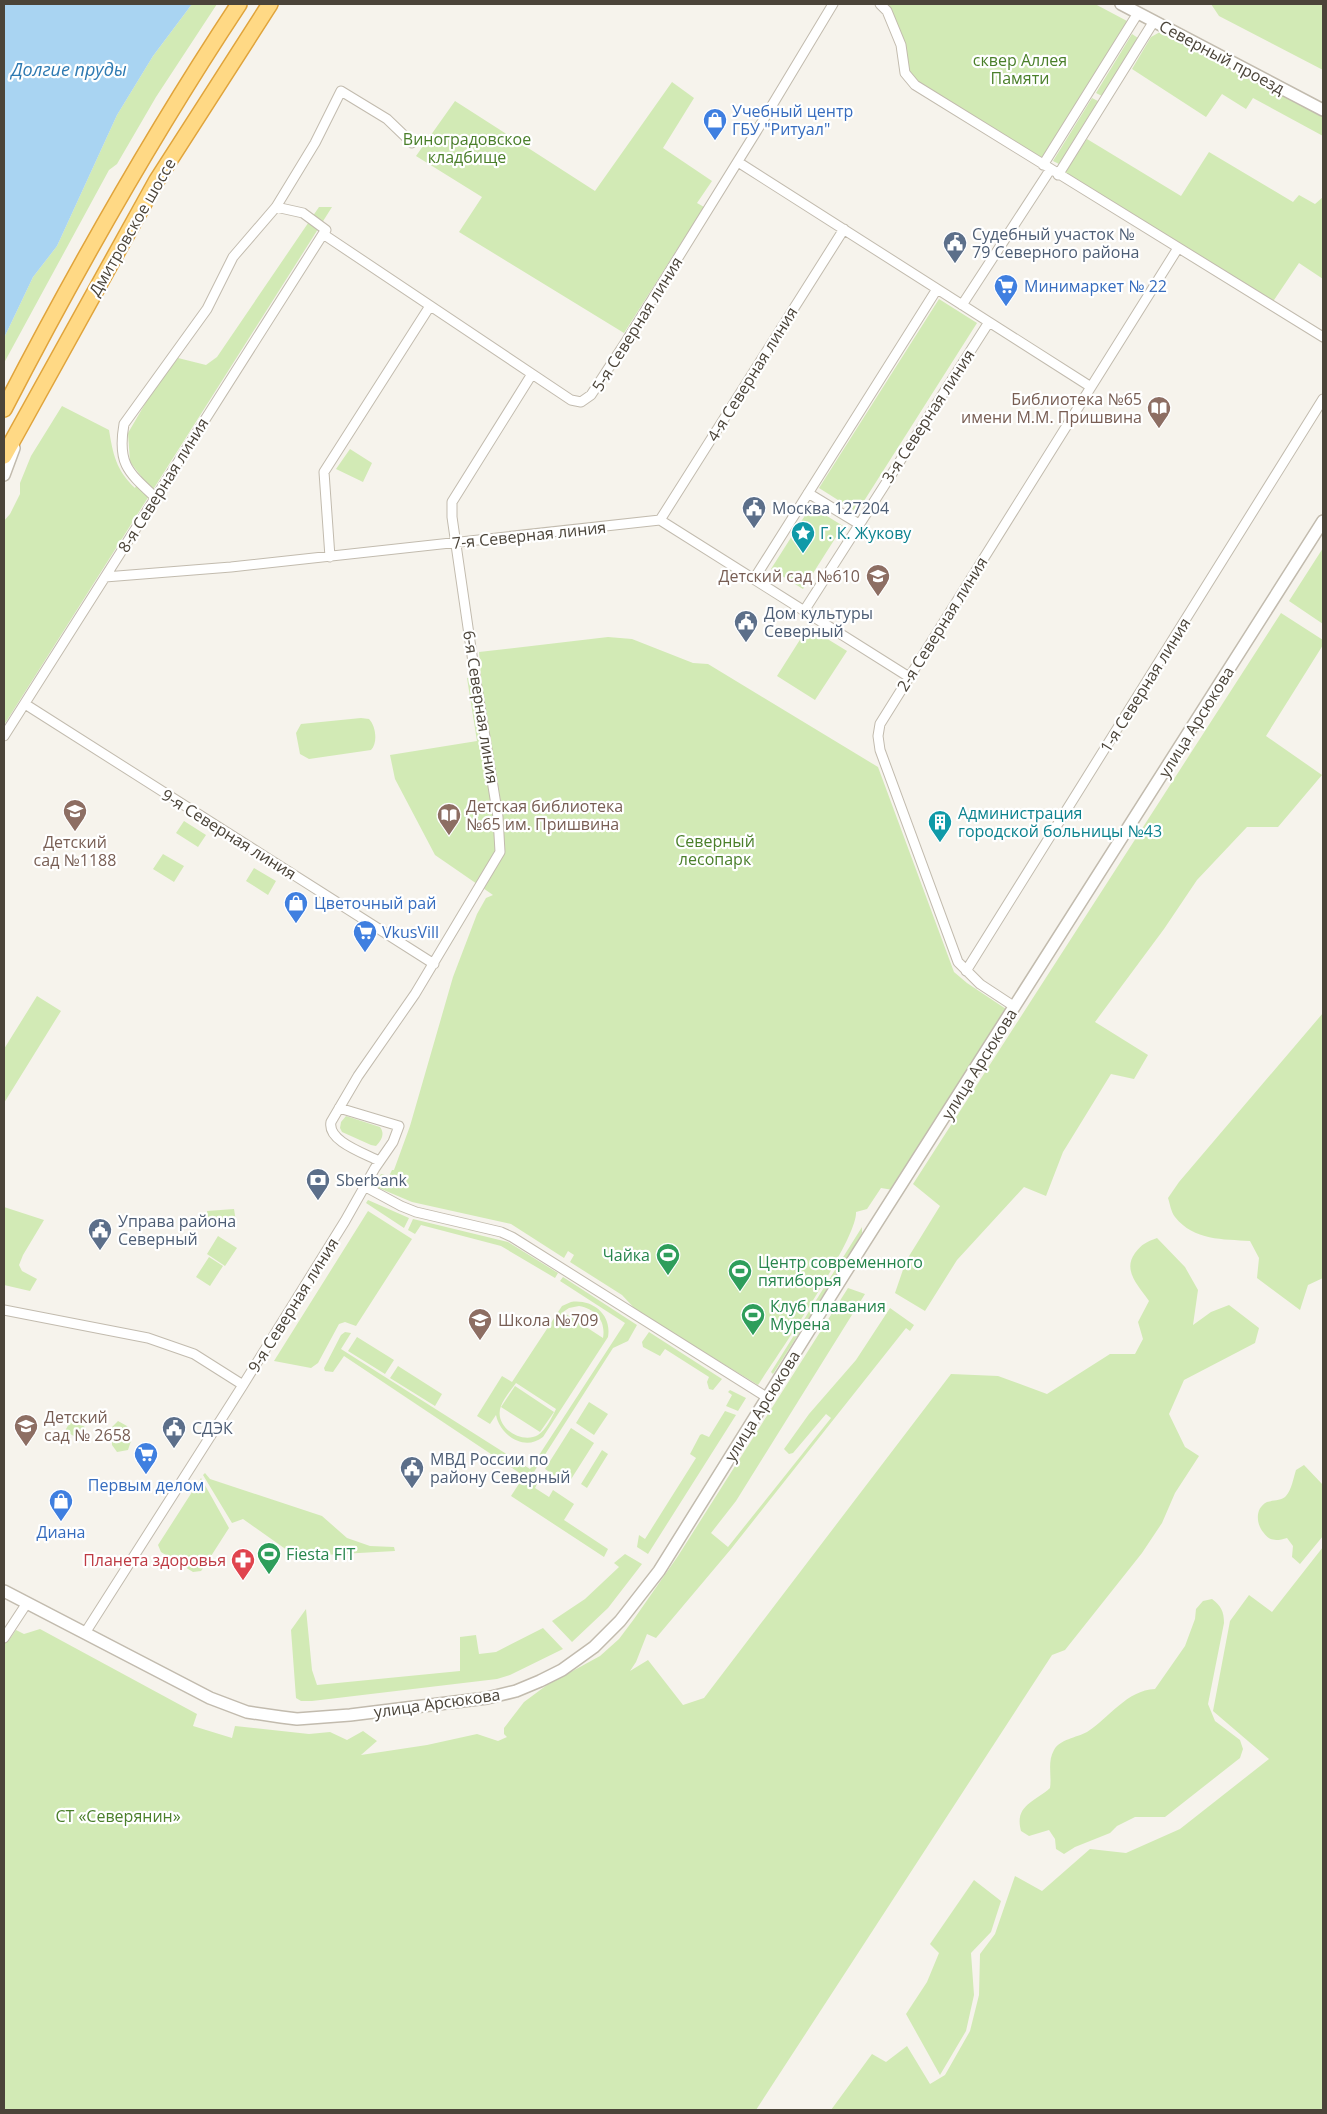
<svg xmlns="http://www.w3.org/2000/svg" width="1327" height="2114" font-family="'Open Sans',sans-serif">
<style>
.green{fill:#d2eab5;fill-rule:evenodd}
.water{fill:#a9d4f2}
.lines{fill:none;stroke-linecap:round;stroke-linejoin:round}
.minor-casing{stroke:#c2bbae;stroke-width:11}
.tertiary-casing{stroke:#c2bbae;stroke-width:14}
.trunk-casing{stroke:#e0a43c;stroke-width:18}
.minor{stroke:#fff;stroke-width:9}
.tertiary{stroke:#fff;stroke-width:11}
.trunk{stroke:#ffd985;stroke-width:15}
.labels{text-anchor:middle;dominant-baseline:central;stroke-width:4.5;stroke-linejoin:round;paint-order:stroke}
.street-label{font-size:16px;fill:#4b4439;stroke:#fff}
.park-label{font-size:16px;fill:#4a7f2a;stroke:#fff}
.shop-label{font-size:16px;fill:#366cbe;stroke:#fff;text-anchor:start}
.service-label{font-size:16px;fill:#4e5e75;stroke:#fff;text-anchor:start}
.education-label{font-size:16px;fill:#785e54;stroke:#fff;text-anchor:start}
.culture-label{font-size:16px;fill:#0d838f;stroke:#fff;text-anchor:start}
.leisure-label{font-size:16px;fill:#27864d;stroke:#fff;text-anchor:start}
.health-label{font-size:16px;fill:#be3a42;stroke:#fff;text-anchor:end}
.water-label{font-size:18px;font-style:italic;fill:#2e7ab2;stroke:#fff}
</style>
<rect width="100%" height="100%" fill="#f6f3ec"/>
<!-- green -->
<path class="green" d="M192,4H217L156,97L117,164L109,170L4,363V338L33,277L57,246L117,115L153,56Z
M886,4H1095L1127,21L1041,161L919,84L908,70L904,44L891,8Z
M1211,4H1323V70L1219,16Z
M1160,32L1323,116V136L1253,98L1246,109L1222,94L1206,117L1132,69L1151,37Z
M1132,34L1138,38L1102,96L1096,93Z
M672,82L694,98L663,148L712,181L697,203L704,207L624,333L459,232L482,197L416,156L455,101L595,191Z
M1092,98L1098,101L1059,164L1053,161Z
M1087,139L1181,196L1209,152L1293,202L1299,195L1315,204L1323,197V279L1299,263L1272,303L1063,174Z
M319,207H332L4,725V521L10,514L20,494V483L31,456L62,406L109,430C113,454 116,470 135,488L141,476L130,462L128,433L152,392L178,358L206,365L217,357Z
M939,299L977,323L857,512L819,488Z
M350,449L372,463L363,482L336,469Z
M811,506L843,526L803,589L771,569Z
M1323,548V624L1289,601Z
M1281,613L1323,640V645L1266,736L1322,775L1278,827H1247L1197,880L1164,929L1095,1022L1148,1055L1134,1079L1111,1074L1063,1152L1046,1196L1024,1187L957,1260L925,1311L895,1293L906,1261L940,1206L913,1184Z
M808,627L847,651L815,700L777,676Z
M608,637L632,639L693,663L708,664L878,767L954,972L967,983L1006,1009L893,1190L881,1188L867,1209L856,1212C858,1238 777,1356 758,1385L637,1311L622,1295L570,1262L574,1255L568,1251L564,1258L511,1224L412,1202L374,1186L381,1174L389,1176L392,1170H394L410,1126L453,977L477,914L486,898L493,895L435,855L395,779L390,755L477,741L467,678L481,676L479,652Z
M361,718L369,719C376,726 378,743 371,750L309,759L300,754L296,733L301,724Z
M184,821L206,835L198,847L176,833Z
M163,854L184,866L174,882L153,869Z
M254,868L276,881L268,895L246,881Z
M37,996L61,1011L4,1103V1049Z
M1323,1013V1278L1308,1285L1300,1310L1257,1278L1259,1258L1250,1241C1223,1239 1194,1241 1175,1217C1171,1212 1170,1204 1168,1198L1179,1182Z
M346,1116L380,1127C385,1134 382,1140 376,1146L371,1145L342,1132L340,1128L341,1122Z
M368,1200L409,1218L404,1228L366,1203Z
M4,1207L44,1220L23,1255L19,1265L22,1271L37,1279L30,1291L4,1285Z
M234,1209L236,1222L208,1225L207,1211Z
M368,1211L412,1239L356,1326L345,1322L339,1324L318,1363L311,1368L274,1361Z
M413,1219L508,1242L558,1273L555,1278L501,1246L421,1225L415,1234L408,1230Z
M862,1227V1233L851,1252L773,1374L771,1372Z
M218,1236L237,1248L225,1266L207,1254Z
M1157,1238L1185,1267L1198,1290L1193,1325L1211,1312L1229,1305L1259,1328L1255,1343L1184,1380L1169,1414L1185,1447L1199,1456L1175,1493L1162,1523L1142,1553L1065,1650L1052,1655L756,2110H4V1637L9,1640L16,1630L24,1634L40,1629L197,1714L193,1726L232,1738L235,1726L309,1734L330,1732L347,1740L363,1731L377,1741L361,1755L427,1745L477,1734L498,1741L507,1737L504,1734V1728L524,1702L547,1685L600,1656L619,1639L634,1619L678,1556L848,1288L865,1294L736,1501L711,1533L728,1547L831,1418L826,1414L793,1453L789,1454L784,1449L809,1414L856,1360L890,1308L914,1325L910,1331L906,1328L731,1549L656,1638L647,1634L636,1662L630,1671L648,1660L683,1705L704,1698L951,1374L998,1376L1047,1394L1110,1354H1135L1143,1339L1138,1322L1149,1301C1139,1286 1122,1271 1135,1253C1142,1244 1146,1242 1157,1238Z
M209,1257L223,1266L210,1286L196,1277Z
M563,1277L637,1325L628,1341L613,1348L532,1475L533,1478L538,1482L535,1488L549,1497L553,1490L574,1504L564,1520L608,1549L604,1557L511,1496L524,1476L344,1356L333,1372L325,1371L324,1368L341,1335L345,1332L351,1333L341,1349L530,1469L625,1323L560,1281Z
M571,1302C592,1299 612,1314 608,1337L543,1437C524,1452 500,1435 496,1415L490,1424L477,1416L502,1376L512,1382L562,1306ZM579,1306C596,1309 606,1321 603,1338L563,1312L569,1308ZM516,1383L556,1409C552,1417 546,1430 538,1435C521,1445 493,1426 501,1406C504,1398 511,1390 516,1383Z
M649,1332L722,1379L713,1390L709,1389L707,1382L709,1377L665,1349L660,1356L643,1347L642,1342Z
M357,1337L394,1360L385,1374L348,1351Z
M398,1366L442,1394L435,1406L390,1378Z
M515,1386L554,1412L540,1432L501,1407Z
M730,1390L746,1398L738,1411L726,1406L732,1395L728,1392Z
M589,1402L608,1414L594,1435L576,1423Z
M725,1411L736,1415L648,1554L637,1547L639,1535L645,1539L696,1458L690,1454L700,1435L702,1434L709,1437Z
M71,1420L85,1427L79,1439L65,1431Z
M118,1421L127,1426L131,1441L128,1450L117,1452L112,1445V1427Z
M571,1428L594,1443L568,1484L545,1469Z
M602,1450L608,1454L587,1488L581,1484Z
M1304,1465L1323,1485V1536L1300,1564L1292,1557L1293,1546L1287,1538C1277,1541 1270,1542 1263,1532C1256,1523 1255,1508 1267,1502C1273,1500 1281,1501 1286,1496C1292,1489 1293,1479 1296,1470Z
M205,1473L210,1479L322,1516L347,1538L370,1546L394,1547L395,1551L305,1556L301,1560L243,1519L232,1523L203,1475Z
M201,1478L229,1528L204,1567L201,1571L193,1572L161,1552L158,1545Z
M1323,1547V2110H831L872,2054L886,2062L907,2046L930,2084L945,2075L970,2031L979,1995L980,1954L995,1934L1015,1876L1042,1891L1090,1849L1126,1853L1180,1829L1269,1759L1213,1711L1230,1621L1249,1595L1272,1612Z
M625,1554L642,1564L608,1608L572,1642L552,1621L585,1599L619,1567L614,1563Z
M1212,1599C1221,1606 1224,1611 1224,1623L1208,1704L1215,1721L1240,1740L1243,1749L1240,1758L1165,1817H1135L1117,1826L1110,1833L1075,1847L1064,1854L1056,1849L1055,1839L1049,1830L1029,1836L1021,1831C1014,1805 1035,1802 1050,1788C1052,1776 1047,1762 1054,1750C1060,1739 1076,1738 1087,1732C1109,1718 1127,1690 1155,1689L1185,1646L1195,1619L1196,1609L1203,1601Z
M306,1609L312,1670L317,1685L460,1671V1637L476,1635L479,1654L496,1652L543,1628L563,1649L510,1675L497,1679L312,1701H301L296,1698L291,1630Z
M974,1880L1001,1901L991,1932L971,1953L974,1995L966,2031L940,2075L906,2014L927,1982L939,1953L930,1944Z"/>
<!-- water -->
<path class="water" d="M4,4H192L153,56L117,115L57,246L33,277L4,338Z"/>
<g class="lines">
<!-- minor casing -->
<g class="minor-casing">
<path id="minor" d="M880,4L887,11L901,45L905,73L915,85L1323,337
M738,162L1091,387
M1043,165L1138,13
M1058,175L1154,21
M276,207L303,213L326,230
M962,305L1050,170
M808,493L859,524
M156,498C128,472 117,464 124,424L207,309L233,257L276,207L315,143L341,91L387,119L412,143
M660,520L844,229
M330,557L324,472L430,306
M105,577L231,567L660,520L909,677
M754,579L937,289
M804,611L989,322
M25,704L434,964
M4,736L323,234L571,400L581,402L591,395L627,340L756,132L833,4
M966,971L1323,399
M1015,1007L980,984L958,962L880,750L878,736L880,724L1178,248
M379,1161C364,1153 327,1141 331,1122L358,1076L415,994L500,852L498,817L474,669L452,517V502L532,374
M364,1186L401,1206L416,1212L501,1232L512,1237L768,1398
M4,1310L148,1338L194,1354L243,1385
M85,1633L243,1385L345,1221L375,1168L393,1142L399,1126L339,1108
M4,1638L27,1603"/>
</g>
<!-- tertiary casing -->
<g class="tertiary-casing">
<path id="tertiary" d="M1121,4L1323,110
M4,475L14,448
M4,1591L210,1698L247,1712L281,1717L297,1719L350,1715L487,1698L516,1691L540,1681L562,1670L594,1647L620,1621L659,1571L843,1276L1323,521"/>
</g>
<!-- trunk casing -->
<g class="trunk-casing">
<path id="trunk" d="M4,409C76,270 153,134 239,4
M4,456L157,180L270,4"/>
</g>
<!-- minor -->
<use href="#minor" class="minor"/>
<!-- tertiary -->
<use href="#tertiary" class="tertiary"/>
<!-- trunk -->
<use href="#trunk" class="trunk"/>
</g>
<!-- icons -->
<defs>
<g id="shop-pin" transform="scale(1.25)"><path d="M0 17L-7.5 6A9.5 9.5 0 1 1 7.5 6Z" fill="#3f7fe0" stroke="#fff"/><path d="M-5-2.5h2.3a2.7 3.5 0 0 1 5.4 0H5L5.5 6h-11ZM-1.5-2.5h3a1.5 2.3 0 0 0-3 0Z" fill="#fff"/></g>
<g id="civic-pin" transform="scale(1.25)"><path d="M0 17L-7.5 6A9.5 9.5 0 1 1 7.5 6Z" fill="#5c6f8a" stroke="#fff"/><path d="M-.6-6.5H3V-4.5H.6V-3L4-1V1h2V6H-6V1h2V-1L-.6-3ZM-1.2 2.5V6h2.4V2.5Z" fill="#fff"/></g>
<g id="supermarket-pin" transform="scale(1.25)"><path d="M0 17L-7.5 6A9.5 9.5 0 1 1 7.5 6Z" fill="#3f7fe0" stroke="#fff"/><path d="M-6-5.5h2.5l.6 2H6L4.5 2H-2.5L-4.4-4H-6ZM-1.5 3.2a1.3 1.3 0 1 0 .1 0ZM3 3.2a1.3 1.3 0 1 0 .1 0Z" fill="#fff"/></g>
<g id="library-pin" transform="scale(1.25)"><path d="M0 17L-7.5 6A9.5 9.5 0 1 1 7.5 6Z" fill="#8d6e63" stroke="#fff"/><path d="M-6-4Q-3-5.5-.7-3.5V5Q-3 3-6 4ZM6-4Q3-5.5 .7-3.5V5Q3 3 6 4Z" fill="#fff"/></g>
<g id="sight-pin" transform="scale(1.25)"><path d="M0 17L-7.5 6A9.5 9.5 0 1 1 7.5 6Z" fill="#0f9aa8" stroke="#fff"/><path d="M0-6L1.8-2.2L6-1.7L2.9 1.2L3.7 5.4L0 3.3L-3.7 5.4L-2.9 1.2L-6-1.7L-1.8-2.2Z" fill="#fff"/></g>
<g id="school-pin" transform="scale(1.25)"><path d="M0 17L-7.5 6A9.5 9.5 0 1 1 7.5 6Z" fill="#8d6e63" stroke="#fff"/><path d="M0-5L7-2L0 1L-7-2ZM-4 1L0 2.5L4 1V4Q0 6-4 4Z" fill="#fff"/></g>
<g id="building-pin" transform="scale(1.25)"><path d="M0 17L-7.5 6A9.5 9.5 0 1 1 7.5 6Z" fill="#0f9aa8" stroke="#fff"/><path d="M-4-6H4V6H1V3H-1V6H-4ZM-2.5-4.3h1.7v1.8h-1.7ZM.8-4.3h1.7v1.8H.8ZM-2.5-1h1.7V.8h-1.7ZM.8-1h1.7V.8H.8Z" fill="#fff"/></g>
<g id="bank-pin" transform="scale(1.25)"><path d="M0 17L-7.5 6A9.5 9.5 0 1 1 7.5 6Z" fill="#5c6f8a" stroke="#fff"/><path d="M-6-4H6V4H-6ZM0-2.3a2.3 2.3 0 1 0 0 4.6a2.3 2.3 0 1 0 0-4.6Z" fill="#fff"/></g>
<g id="stadium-pin" transform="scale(1.25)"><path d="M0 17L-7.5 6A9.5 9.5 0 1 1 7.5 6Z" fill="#2e9e5b" stroke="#fff"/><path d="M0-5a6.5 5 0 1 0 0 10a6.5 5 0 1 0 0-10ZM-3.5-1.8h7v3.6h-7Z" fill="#fff"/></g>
<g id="pharmacy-pin" transform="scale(1.25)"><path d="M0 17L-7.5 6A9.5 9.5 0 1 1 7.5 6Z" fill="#e0444e" stroke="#fff"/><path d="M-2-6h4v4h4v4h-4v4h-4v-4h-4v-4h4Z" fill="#fff"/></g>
</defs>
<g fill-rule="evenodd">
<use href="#shop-pin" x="715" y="120"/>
<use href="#civic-pin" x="955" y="243"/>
<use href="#supermarket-pin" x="1006" y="286"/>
<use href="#library-pin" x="1159" y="408"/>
<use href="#civic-pin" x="754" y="508"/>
<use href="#sight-pin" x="803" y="533"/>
<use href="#school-pin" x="878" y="576"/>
<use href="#civic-pin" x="746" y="622"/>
<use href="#school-pin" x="75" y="811"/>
<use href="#library-pin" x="449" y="815"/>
<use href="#building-pin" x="940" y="822"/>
<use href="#shop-pin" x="296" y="903"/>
<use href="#supermarket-pin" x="365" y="932"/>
<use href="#bank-pin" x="318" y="1180"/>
<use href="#civic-pin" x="100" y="1230"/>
<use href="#stadium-pin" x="668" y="1255"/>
<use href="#stadium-pin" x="740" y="1271"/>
<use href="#stadium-pin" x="753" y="1315"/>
<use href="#school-pin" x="480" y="1320"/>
<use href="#school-pin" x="26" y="1426"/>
<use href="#civic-pin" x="174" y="1428"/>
<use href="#supermarket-pin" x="146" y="1454"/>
<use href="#civic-pin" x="412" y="1468"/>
<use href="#shop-pin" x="61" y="1501"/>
<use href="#stadium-pin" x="269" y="1554"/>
<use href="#pharmacy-pin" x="243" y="1560"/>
</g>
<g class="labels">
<!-- street labels -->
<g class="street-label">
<text transform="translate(1222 57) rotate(28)">Северный проезд</text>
<text transform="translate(132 227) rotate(-60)">Дмитровское шоссе</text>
<text transform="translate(637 324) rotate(-58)">5-я Северная линия</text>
<text transform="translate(752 374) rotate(-58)">4-я Северная линия</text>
<text transform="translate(928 416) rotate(-57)">3-я Северная линия</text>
<text transform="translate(163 485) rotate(-58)">8-я Северная линия</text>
<text transform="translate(529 535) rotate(-6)">7-я Северная линия</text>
<text transform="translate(942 624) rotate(-58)">2-я Северная линия</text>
<text transform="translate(1145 685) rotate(-58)">1-я Северная линия</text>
<text transform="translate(481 707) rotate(81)">6-я Северная линия</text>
<text transform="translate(1196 722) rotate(-58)">улица Арсюкова</text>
<text transform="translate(229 834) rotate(32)">9-я Северная линия</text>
<text transform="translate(979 1064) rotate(-58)">улица Арсюкова</text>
<text transform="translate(293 1305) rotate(-58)">9-я Северная линия</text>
<text transform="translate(762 1406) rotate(-58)">улица Арсюкова</text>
<text transform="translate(437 1703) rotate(-8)">улица Арсюкова</text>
</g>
<!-- park labels -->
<g class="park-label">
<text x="1020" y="60">сквер Аллея<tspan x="1020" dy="18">Памяти</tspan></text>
<text x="467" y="139">Виноградовское<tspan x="467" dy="18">кладбище</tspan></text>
<text x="715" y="841">Северный<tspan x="715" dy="18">лесопарк</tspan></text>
<text x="118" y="1816">СТ «Северянин»</text>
</g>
<!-- shop labels -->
<g class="shop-label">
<text x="732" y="111">Учебный центр<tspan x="732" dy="18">ГБУ "Ритуал"</tspan></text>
<text x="1024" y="286">Минимаркет № 22</text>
<text x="314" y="903">Цветочный рай</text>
<text x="382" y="932">VkusVill</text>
<text x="146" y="1485" text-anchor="middle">Первым делом</text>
<text x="61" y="1532" text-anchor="middle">Диана</text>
</g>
<!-- service labels -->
<g class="service-label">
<text x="972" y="234">Судебный участок №<tspan x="972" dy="18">79 Северного района</tspan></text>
<text x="772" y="508">Москва 127204</text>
<text x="764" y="613">Дом культуры<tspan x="764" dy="18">Северный</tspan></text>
<text x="336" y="1180">Sberbank</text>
<text x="118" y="1221">Управа района<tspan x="118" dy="18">Северный</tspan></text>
<text x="192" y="1428">СДЭК</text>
<text x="430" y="1459">МВД России по<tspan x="430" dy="18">району Северный</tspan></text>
</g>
<!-- education labels -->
<g class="education-label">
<text x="1142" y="399" text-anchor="end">Библиотека №65<tspan x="1142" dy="18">имени М.М. Пришвина</tspan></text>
<text x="860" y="576" text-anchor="end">Детский сад №610</text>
<text x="466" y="806">Детская библиотека<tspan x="466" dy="18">№65 им. Пришвина</tspan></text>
<text x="75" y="842" text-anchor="middle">Детский<tspan x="75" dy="18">сад №1188</tspan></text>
<text x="498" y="1320">Школа №709</text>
<text x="44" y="1417">Детский<tspan x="44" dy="18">сад № 2658</tspan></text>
</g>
<!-- culture labels -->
<g class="culture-label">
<text x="820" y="533">Г. К. Жукову</text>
<text x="958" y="813">Администрация<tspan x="958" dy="18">городской больницы №43</tspan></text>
</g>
<!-- leisure labels -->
<g class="leisure-label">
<text x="650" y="1255" text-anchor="end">Чайка</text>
<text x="758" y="1262">Центр современного<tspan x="758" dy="18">пятиборья</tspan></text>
<text x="770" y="1306">Клуб плавания<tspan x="770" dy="18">Мурена</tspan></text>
<text x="286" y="1554">Fiesta FIT</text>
</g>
<!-- health labels -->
<g class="health-label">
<text x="226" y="1560">Планета здоровья</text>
</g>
<!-- water labels -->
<g class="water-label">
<text x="69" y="69">Долгие пруды</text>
</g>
</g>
<!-- border -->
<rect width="1327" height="2114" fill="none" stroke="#4b4439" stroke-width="10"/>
</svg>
